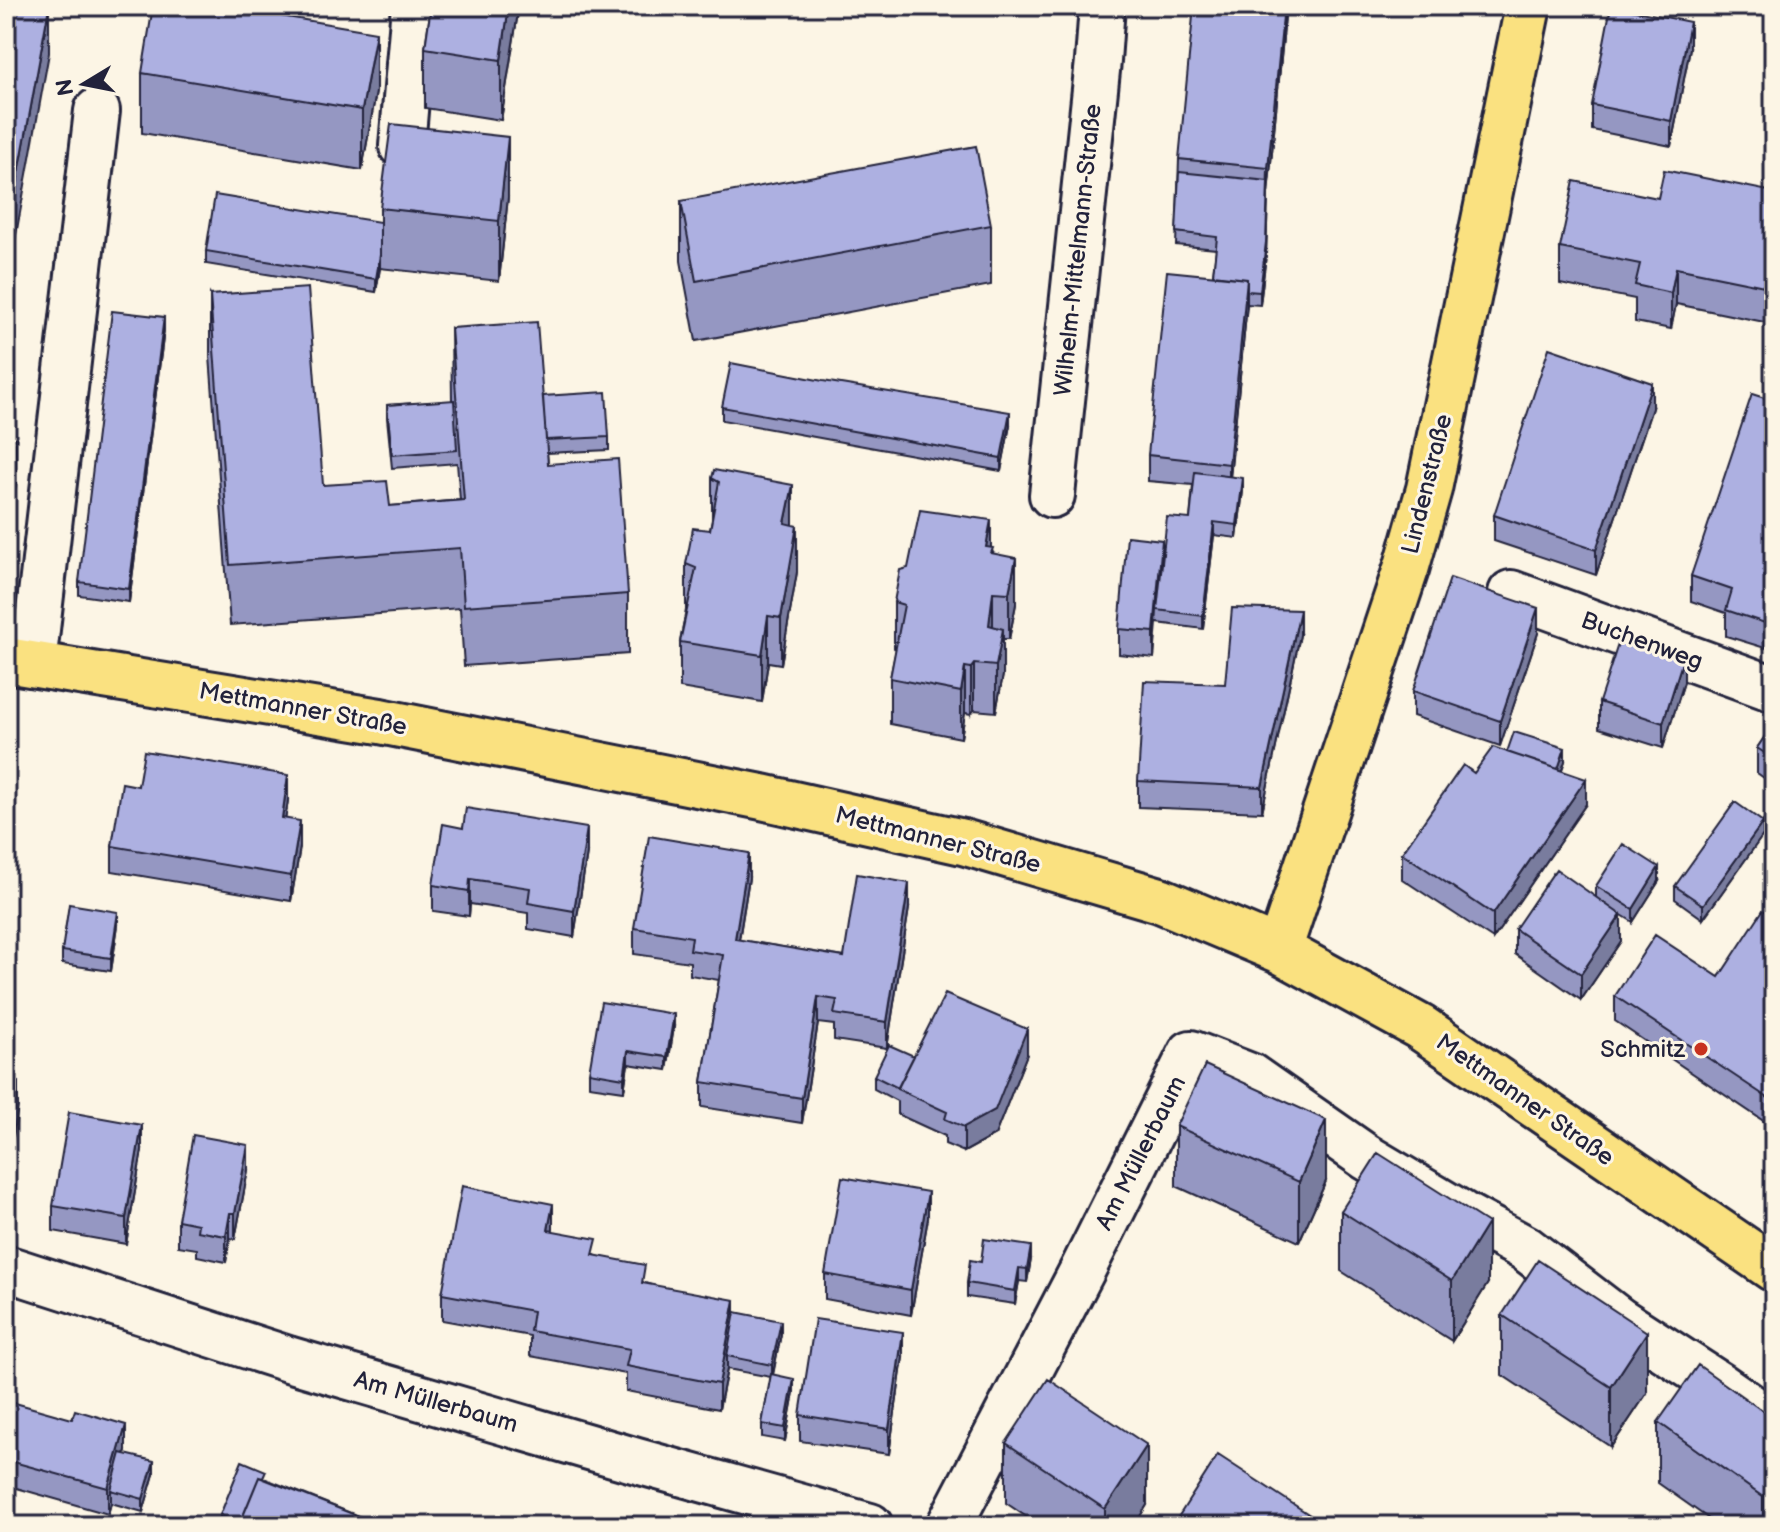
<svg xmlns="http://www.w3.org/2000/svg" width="1780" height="1532" font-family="'Balsamiq Sans',sans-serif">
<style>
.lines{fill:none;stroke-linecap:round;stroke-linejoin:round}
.minor-casing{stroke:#22223b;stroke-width:50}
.major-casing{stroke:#22223b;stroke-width:50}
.minor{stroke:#fcf5e5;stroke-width:44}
.major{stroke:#fae180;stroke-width:44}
.wall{fill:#9597c2;stroke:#22223b;stroke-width:2}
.shaded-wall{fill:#797b9e;stroke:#22223b;stroke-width:2}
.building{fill:#adb0e1;stroke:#22223b;stroke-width:2}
.poi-dot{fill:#c8321e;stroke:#fcf5e5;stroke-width:3}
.labels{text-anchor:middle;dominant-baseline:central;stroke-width:6;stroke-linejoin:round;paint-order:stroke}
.street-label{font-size:24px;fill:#22223b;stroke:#fcf5e5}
.poi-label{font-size:24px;fill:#22223b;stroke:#fcf5e5;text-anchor:end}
</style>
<rect width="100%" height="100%" fill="#fcf5e5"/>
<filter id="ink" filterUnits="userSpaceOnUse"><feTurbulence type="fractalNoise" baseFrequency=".0125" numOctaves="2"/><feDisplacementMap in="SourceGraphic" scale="16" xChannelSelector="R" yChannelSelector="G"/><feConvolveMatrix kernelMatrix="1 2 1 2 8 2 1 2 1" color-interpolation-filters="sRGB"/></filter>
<g filter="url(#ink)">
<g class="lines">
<!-- minor casing -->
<g class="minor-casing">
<path id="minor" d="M402,146L414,6
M1052,495L1098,61L1102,6
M1511,593L1774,689
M33,664L97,111
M6,1268L288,1359L637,1461L870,1526
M949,1526L1083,1269L1191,1053L1250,1076L1366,1157L1462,1214L1525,1248L1619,1320L1721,1386L1774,1423"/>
</g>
<!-- major casing -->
<g class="major-casing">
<path id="major" d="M6,660L380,721L762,797L963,842L1160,900L1279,950L1420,1027L1774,1269
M1279,950L1407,566L1429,489L1528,6"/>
</g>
<!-- minor -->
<use href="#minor" class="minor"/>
<!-- major -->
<use href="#major" class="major"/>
</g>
<!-- wall -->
<path class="wall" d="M431,6H519L501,120L425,108V48Z
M736,6H773L738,13Z
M1286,6L1268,194L1266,255L1260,305L1247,304L1230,476L1243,491L1237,538L1214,535L1203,629L1157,623L1154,658L1119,654V629L1190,519L1193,485L1148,481V455L1213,275L1216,249L1176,245L1179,159Z
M1690,48L1671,146L1592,130V105Z
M142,73L376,92L362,170L142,133Z
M1774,192V324L1676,304L1671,329L1635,322V299L1560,284V248L1658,198Z
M508,197L499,281L380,268L376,292L206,264V251L380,222V208Z
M681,201L991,225V285L696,341L681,261Z
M210,295L323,485L390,506L460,500L457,463L392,468L387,418V405L452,401L451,328L543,396L609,437V450L547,453L548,464L628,594V654L464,666L460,608L230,625L210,356Z
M164,330L129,602L79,595V582Z
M1774,401V623L1765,648L1726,636V613L1691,601V576Z
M722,407L1010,425L1001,471L722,420Z
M1652,408L1596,575L1494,541V515Z
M712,478L793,525L797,572L781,664L768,662L762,702L680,688V642L686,610V564L710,530L712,521Z
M991,548L1016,604L1009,639H1003V675L996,712L974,710L971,714L965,713L961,738L890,724V678L896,649L894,648V602Z
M1538,633L1500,746L1413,716V691Z
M1300,635L1262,812L1138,807V781L1225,684Z
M1684,682L1663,748L1599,728V702Z
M1774,723V785L1757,773V748Z
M1507,752L1565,761L1561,771L1586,804L1493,939L1402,879V853L1474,773Z
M138,786L288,800L285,819L300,847L291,901L112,871V846Z
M1763,835L1703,919L1675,899V886Z
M587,853L574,937L528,929V913L470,904L469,916L433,911V885Z
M749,878L739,940L844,957L909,908L887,1048L834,1040V1025L818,1023L802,1123L702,1107V1082L719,980L690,975V962L634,954V928Z
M1659,881L1633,922L1620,914L1621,941L1581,1000L1515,954V929L1596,898V886Z
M1774,917V1128L1615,1021V996L1719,977Z
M118,925L111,971L62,964V951Z
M674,1027L667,1070L628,1064L624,1091L589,1086V1072Z
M1027,1054L995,1135L964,1152L945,1144V1136L897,1114V1101L874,1089V1076L914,1056Z
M1176,1126L1326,1181L1299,1242L1176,1186Z
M142,1150L126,1244L53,1231V1206Z
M248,1170L235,1239L230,1238L226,1262L197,1256V1249L178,1246V1220Z
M1341,1211L1488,1283L1452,1341L1341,1271Z
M928,1218L911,1315L825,1299V1274Z
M552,1231L645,1283L735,1312L781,1334L773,1375L794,1392L785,1441L762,1437V1424L771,1377L727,1369L719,1409L626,1391V1374L530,1356V1336L442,1320V1294Z
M1031,1259L1027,1282L1019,1281L1015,1304L967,1297V1283L981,1262Z
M1502,1315L1647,1393L1611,1447L1502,1375Z
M903,1357L889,1454L800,1441V1415Z
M6,1410L126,1450L125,1454L154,1474L143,1512L111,1503L108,1514L6,1485Z
M1774,1419V1526H1719L1658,1483V1422Z
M1006,1443L1147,1505L1134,1526H1040L1006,1503Z
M266,1479L383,1526H220V1515Z"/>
<!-- shaded-wall -->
<path class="shaded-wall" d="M509,6H519L501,120V60Z
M1284,6H1286L1268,194L1266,255L1260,305V292L1266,242L1268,168Z
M49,7V53L6,290V244Z
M1690,22V48L1671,146V121Z
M376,32V92L362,170V110Z
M508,137V197L499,281V221Z
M380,255V268L376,292V279Z
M1676,268V304L1671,329V293Z
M1247,279V304L1229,489V464Z
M164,317V330L129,602V589Z
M1652,383V408L1596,575V550Z
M1010,412V425L1001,471V458Z
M16,438V484L6,539V493Z
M1243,478V491L1237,538V525Z
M793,485V531L785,523Z
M991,520V566L986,547Z
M1214,522V535L1203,629V616Z
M797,526V572L781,664V618Z
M1162,540V565L1157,610L1154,658V632Z
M1016,558V604L1009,639V593Z
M993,592V638L989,625Z
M1773,598V623L1765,648V623Z
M1538,608V633L1500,746V721Z
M1300,610V635L1262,812V787Z
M768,616V662L762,702V655Z
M1003,629V675L996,712V666Z
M1684,656V682L1663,748V723Z
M974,664V710L971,714V668Z
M965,667V713L961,738V692Z
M1565,748V761L1554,793V780Z
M288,775V800L282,844V818Z
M1586,779V804L1493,939V914Z
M300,821V847L291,901V876Z
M1763,822V835L1703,919V905Z
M587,828V853L574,937V911Z
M749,853V878L735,964V939Z
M1659,867V881L1633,922V909Z
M470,879V904L469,916V891Z
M909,883V908L887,1048V1022Z
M118,912V925L111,971V958Z
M1621,915V941L1581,1000V974Z
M818,997V1023L802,1123V1098Z
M674,1014V1027L667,1070V1057Z
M1027,1029V1054L995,1135L964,1152V1127Z
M628,1051V1064L624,1091V1078Z
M18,1082V1107L6,1181V1155Z
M1326,1120V1181L1299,1242V1182Z
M142,1125V1150L126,1244V1218Z
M248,1145V1170L235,1239V1213Z
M928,1192V1218L911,1315V1290Z
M553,1204V1229L548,1255V1230Z
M230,1213V1238L226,1262V1236Z
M1488,1223V1283L1452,1341V1281Z
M1031,1246V1259L1027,1282V1269Z
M1019,1268V1281L1015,1304V1291Z
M735,1300V1325L727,1356V1369L719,1409V1384Z
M781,1321V1334L772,1378V1365Z
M903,1332V1357L889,1454V1429Z
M1647,1332V1393L1611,1447V1387Z
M794,1379V1392L785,1441V1428Z
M126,1425V1450L115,1491L111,1490V1503L108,1514V1488Z
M1147,1445V1505L1134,1526H1105V1509Z
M154,1461V1474L143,1512V1499Z
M1774,1482V1526H1763V1497Z"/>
<!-- building -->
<path class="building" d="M6,6L49,7L6,244Z
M153,6H222L376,32L362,110L142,73Z
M431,6H509L501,60L425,48Z
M1194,6H1284L1268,168L1179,159Z
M1611,6L1690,22L1671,121L1592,105Z
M391,124L508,137L499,221L380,208Z
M976,146L991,225L696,281L681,201Z
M1664,170L1774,192V288L1676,268L1671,293L1635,285L1640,264L1560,248L1574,181L1658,198Z
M1179,172L1268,181L1266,242L1260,292L1247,291V279L1213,275L1217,237L1176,232Z
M215,195L380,222V255L376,279L206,251Z
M1167,271L1247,279L1229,464L1148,455Z
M308,288L323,485L387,481L390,506L464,500L451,328L537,322L548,464L618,459L628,594L464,606L460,548L230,565L210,295Z
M112,311L164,317L129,589L79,582Z
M1549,348L1652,383L1596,550L1494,515Z
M731,363L823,381L1010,412L1001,458L722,407Z
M606,392L609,437L546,440L543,396Z
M1752,394L1774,401V598L1765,623L1726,610L1732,590L1691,576Z
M454,400L457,450L392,455L387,405Z
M6,437L16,438L6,493Z
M714,470L793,485L785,523L797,526L781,618L768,616L762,655L680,642L696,568L686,564L693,528L710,530L719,482L712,478Z
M1195,472L1243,478L1237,525L1214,522L1203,616L1157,610L1167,517L1190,519Z
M920,510L991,520L986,547L993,548L991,553L1016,558L1009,593L993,592L989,625L1003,629L996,666L974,664L971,668L965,667L961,692L890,678L904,605L894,602L900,570L908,568Z
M1127,536L1162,540L1154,632L1119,629Z
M1450,578L1538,608L1500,721L1413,691Z
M1232,608L1300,610L1262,787L1138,781L1144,681L1225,684Z
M1621,635L1684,656L1663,723L1599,702Z
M1774,723V759L1757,748Z
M1514,732L1565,748L1558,769L1507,752Z
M1493,747L1586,779L1493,914L1402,853L1463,765L1474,773Z
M144,751L288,775L282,818L300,821L291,876L112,846L122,783L138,786Z
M1735,802L1763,822L1703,905L1675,886Z
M466,808L587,828L574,911L528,903L530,888L470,879L469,891L433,885L443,824L463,828Z
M649,836L749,853L735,939L844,957L857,874L909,883L887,1022L834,1014L837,1000L818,997L802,1098L702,1082L723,955L690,950L692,937L634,928Z
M1623,844L1659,867L1633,909L1596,886Z
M1556,869L1621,915L1581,974L1515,929Z
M69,904L118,912L111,958L62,951Z
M1763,910L1774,917V1102L1615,996L1655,935L1719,977Z
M945,994L1027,1029L995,1110L964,1127L945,1119L947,1112L897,1089Z
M601,1002L674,1014L667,1057L628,1051L624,1078L589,1072Z
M889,1045L914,1056L898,1088L874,1076Z
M1205,1065L1326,1120L1299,1182L1176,1126Z
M6,1080L18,1082L6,1155Z
M69,1112L142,1125L126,1218L53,1206Z
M193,1135L248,1145L235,1213H230L226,1236L197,1231L198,1224L178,1220Z
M1378,1153L1488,1223L1452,1281L1341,1211Z
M842,1177L928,1192L911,1290L825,1274Z
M462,1186L553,1204L548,1230L597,1239L593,1255L645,1265L642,1283L735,1300L719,1384L626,1366L630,1349L530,1331L533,1311L442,1294Z
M984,1239L1031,1246L1027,1269L1019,1268L1015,1291L967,1283L970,1260L981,1262Z
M1538,1260L1647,1332L1611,1387L1502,1315Z
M735,1312L781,1321L772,1365L727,1356Z
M815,1319L903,1332L889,1429L800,1415Z
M1698,1365L1774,1419V1482L1763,1497L1658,1422Z
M771,1374L794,1379L785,1428L762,1424Z
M1048,1379L1147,1445L1105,1509L1006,1443Z
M8,1401L72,1419L75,1410L126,1425L108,1488L6,1460V1410Z
M121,1453L154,1461L143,1499L111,1490Z
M1218,1455L1316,1519L1311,1526H1181L1175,1522Z
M242,1461L266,1471L263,1478L259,1477L240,1523L220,1515Z
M259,1477L383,1526H239Z"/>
</g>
<!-- markers -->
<circle class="poi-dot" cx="1701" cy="1049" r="8"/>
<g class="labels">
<!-- street labels -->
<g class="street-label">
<text transform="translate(1078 250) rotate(-84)">Wilhelm-Mittelmann-Straße</text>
<text transform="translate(1427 484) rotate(-76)">Lindenstraße</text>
<text transform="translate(1642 641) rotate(20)">Buchenweg</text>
<text transform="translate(303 709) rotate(10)">Mettmanner Straße</text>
<text transform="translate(938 840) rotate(14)">Mettmanner Straße</text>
<text transform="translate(1525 1100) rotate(35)">Mettmanner Straße</text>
<text transform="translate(1141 1153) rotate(-63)">Am Müllerbaum</text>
<text transform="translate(436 1402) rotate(16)">Am Müllerbaum</text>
</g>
<!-- poi labels -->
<g class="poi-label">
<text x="1685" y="1049">Schmitz</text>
</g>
</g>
<!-- margin -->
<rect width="1780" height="1532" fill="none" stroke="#fcf5e5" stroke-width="32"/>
<rect x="16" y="16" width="1748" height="1500" fill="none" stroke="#22223b" stroke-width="3" filter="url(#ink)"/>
<!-- north arrow -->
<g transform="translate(84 84) rotate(260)" stroke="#fcf5e5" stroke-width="6" paint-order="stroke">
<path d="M0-6L14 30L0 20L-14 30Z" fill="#22223b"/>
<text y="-12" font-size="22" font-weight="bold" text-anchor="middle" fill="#22223b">N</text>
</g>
</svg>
